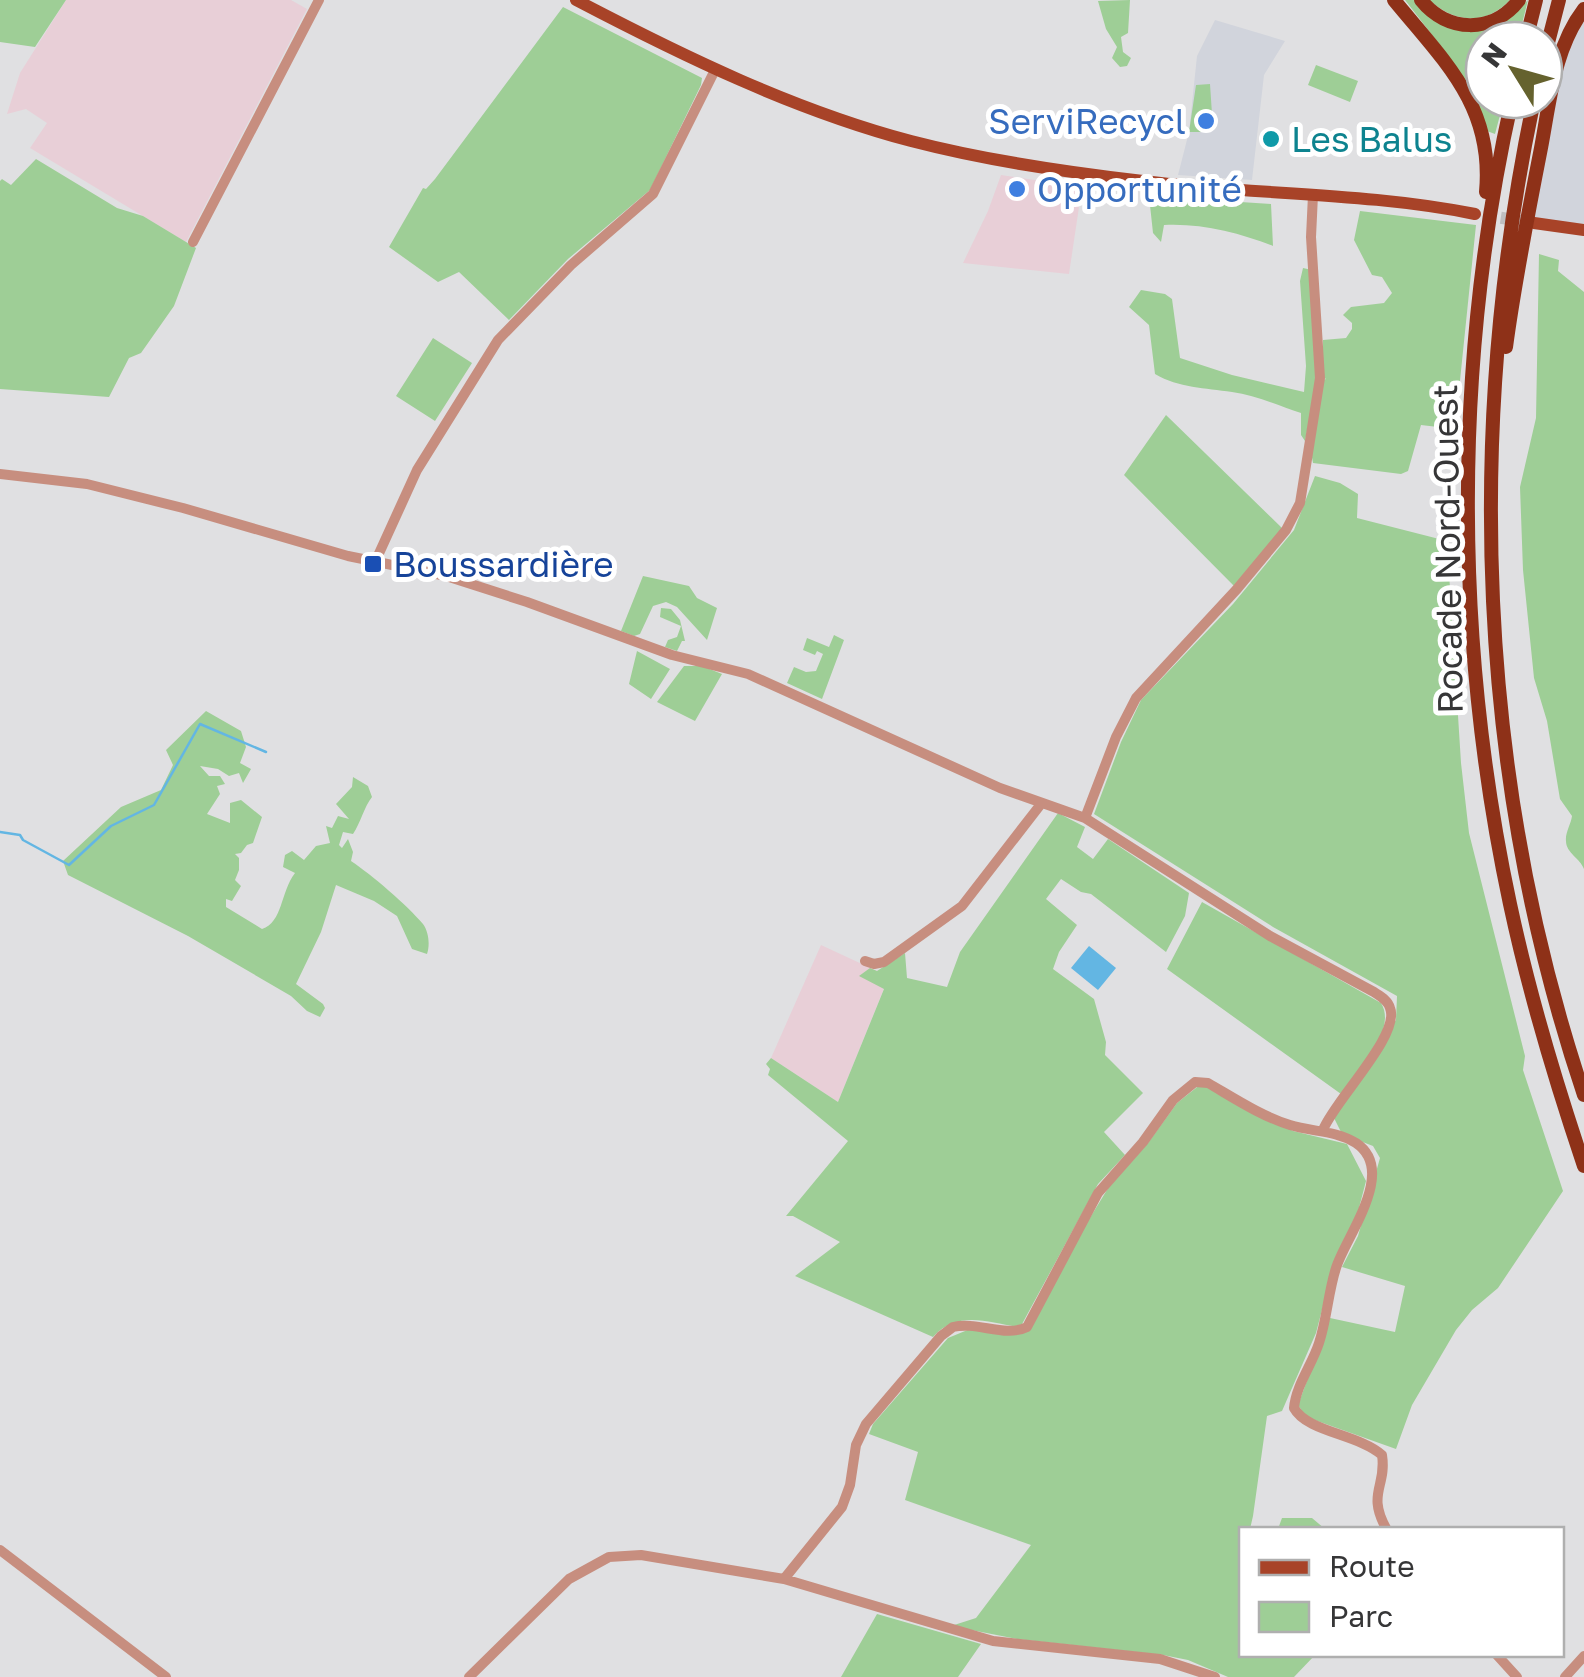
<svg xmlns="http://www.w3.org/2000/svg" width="1584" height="1677" font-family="'Golos Text',sans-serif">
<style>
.built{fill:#d1d4dc}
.industrial{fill:#e8cfd7}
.green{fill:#9ece96}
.water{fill:#63b6e3}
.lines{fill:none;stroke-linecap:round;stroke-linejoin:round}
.stream{stroke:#63b6e3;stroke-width:2.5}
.major-tunnel{stroke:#bebec0;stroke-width:12;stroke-dasharray:12 6;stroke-linecap:butt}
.minor{stroke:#c78e7f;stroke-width:10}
.major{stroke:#a84328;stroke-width:12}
.highway{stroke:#8e3118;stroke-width:14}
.shop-dot{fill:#3f7fe0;stroke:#fff;stroke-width:4}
.culture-dot{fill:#0f9aa8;stroke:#fff;stroke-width:4}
.transit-dot{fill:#1a4fb4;stroke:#fff;stroke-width:4}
.labels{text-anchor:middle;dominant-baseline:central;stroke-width:10;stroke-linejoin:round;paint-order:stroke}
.shop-label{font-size:35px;fill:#366cbe;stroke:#fff;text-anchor:end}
.culture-label{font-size:35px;fill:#0d838f;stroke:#fff;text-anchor:start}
.street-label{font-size:35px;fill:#363637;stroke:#fff}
.transit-label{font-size:35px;fill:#164399;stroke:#fff;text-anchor:start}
</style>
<rect width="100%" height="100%" fill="#e0e0e2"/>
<!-- built -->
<path class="built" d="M1584,19V226L1533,218L1565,55Z
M1215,20L1285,41L1264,75L1252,180L1178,175L1189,132L1197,56Z"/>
<!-- industrial -->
<path class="industrial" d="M66,0H291L307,9L186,242L30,148L47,123L26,109L7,114L20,73Z
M1001,175L1082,187L1069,274L963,263L988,211Z
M821,945L877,971L896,959L838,1102L771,1058Z"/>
<!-- green -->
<path class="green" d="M0,0H66L35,47L0,42Z
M1130,0L1128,33L1121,37L1123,52L1131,58L1127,66L1120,67L1112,58L1117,47L1106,29L1098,1Z
M1405,0H1416L1451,29L1519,9L1528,0L1518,40H1484V100H1504L1495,134L1487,131L1443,49Z
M1429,0H1510C1485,26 1455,23 1429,0Z
M563,7L702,78L701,85L650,190L568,259L509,320L459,272L438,282L389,247L423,188L426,189L435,179Z
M1316,65L1358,81L1350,102L1308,85Z
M1210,84L1212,114L1198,115L1199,128H1210V132H1189L1196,85Z
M36,159L117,208L143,216L196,248L174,306L141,353L129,358L109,397L0,389V181L2,179L11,185Z
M1149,196L1271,204L1273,246C1240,233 1201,223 1164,225L1161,242L1153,233Z
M1360,211L1476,225L1455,429L1421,425L1408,471L1401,474L1313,463L1311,452L1323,380L1326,379L1323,377V340L1346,338L1352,329V323L1343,315L1351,307L1384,303L1392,293L1382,277L1372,275L1354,240Z
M1539,254L1559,260L1558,271L1584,292V869C1580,858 1566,853 1566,841C1565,833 1571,824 1572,816L1560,799L1547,721L1534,678L1523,570L1520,487L1536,418Z
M1303,268L1312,270L1316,387L1305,441L1301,435V413C1279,406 1255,395 1232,392C1205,388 1179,388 1155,374L1149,325L1129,307L1141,290L1165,294L1172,299L1180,358L1232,375L1304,392L1306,366L1300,281Z
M433,338L472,363L435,421L396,396Z
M1166,415L1283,529L1235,587L1124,475Z
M1315,476L1340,483L1358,494L1357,518L1447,541L1461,763L1469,833L1525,1056L1523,1070L1563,1191L1498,1288L1472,1310L1456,1330L1412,1405L1396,1449L1306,1417L1298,1405L1330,1318L1395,1332L1405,1286L1342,1267L1358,1236L1380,1158L1373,1146L1342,1134L1332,1114L1396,1020L1397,996L1273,927L1094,814L1121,742L1141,700L1233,604L1294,530Z
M643,576L689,586L697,598L717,608L707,640L677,607L666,602L653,606L640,634L634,636L621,631Z
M661,608L671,609L680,620L685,641H682L677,651L665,647L668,640L677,637L681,626L660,617Z
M834,635L844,640L822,699L787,683L794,667L806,672L816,671L823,654L817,651L815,655L803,650L807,638L829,647Z
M637,651L670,669L651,699L629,684Z
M684,666H702L722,674L695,721L657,702Z
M206,711L241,731L246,747L240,763L251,769L243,783L239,773L229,776L218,769L200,766L209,776H220L225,784L217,786L220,794L207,814L230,823V803L241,800L262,817L253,843L247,845L241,853L235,854L239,858V870L235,880L241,886L232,901L226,899V907L262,929C283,922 280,893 295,873L283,867L285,855L292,851L304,860L316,846L330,843L326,826L332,828L338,816L349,819L336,804L352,787L353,777L368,786L372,797C364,807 361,822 353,834L343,832L339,845L342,848L348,839L353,852L351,861C372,875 407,905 423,924C429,932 430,946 427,954L412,949L397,916L374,901L336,885L321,932L296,984L323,1004L325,1008L320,1017L307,1011L291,996L188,936L68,875L63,861L121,807L161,790L173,765L166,750Z
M1058,813L1085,827L1077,847L1093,859L1108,839L1189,893L1185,916L1166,952L1091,894L1081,892L1061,879L1046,899L1077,925L1059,952L1053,969L1094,999L1106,1042L1105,1055L1143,1093L1104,1132L1125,1155L1098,1184L1022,1324L1017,1327C986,1321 956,1311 933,1337L795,1276L840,1242L793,1216H786L848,1141L768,1075L770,1069L766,1064L771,1058L838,1102L884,989L859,976L870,968L877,971L905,953L907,978L947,987L960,952Z
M1202,902L1381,1003C1398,1031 1356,1072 1341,1094L1167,969Z
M1201,1084L1293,1131L1347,1144L1366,1181L1354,1227L1336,1256L1316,1333L1282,1411L1267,1416L1253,1516L1250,1529L1242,1530V1654L1315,1655L1294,1677H1228L1188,1660L1163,1655L1017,1639L951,1626L976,1618L1031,1545L905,1500L918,1452L869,1434L873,1424L948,1338L970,1329L1019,1334L1110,1185L1148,1143L1177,1103Z
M1282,1518H1312L1325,1529H1278Z
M877,1614L981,1644L958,1677H841Z"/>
<!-- water -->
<path class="water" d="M1089,946L1116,968L1098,990L1071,968Z"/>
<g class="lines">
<!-- stream -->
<path class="stream" d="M0,832L20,835L23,840L69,865L111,826L154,805L200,724L266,752"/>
<!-- major-tunnel -->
<path class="major-tunnel" d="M1483,215L1534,223"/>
<!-- minor -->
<path class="minor" d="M193,242L319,0
M0,474L87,484L183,508L348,556L446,576L527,602L672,655L748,674L1000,788L1085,818L1270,936L1374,992C1380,996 1388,1000 1390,1008C1401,1035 1334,1101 1323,1130
M376,560L417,470L498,340L571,265L653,194L715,70
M1085,818L1116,737L1136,698L1237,589L1286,530L1300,503L1320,378L1311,237L1313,195
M865,961L874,964L884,962L962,906L1041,804
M0,1550L166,1677
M784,1579L842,1507L850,1485L856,1445L866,1424L941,1336L953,1327C977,1321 1005,1338 1027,1327L1098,1193L1143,1142L1173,1100L1195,1082L1208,1083C1234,1098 1261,1116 1290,1125C1312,1132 1335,1130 1356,1143C1398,1171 1346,1236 1336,1268C1328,1293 1327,1319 1319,1343C1312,1365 1296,1385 1294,1408C1307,1432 1358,1434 1382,1455C1387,1487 1366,1493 1387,1530
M1496,1654L1517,1677
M469,1677L569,1579L609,1557L641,1555L784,1579L993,1641L1160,1659L1215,1677
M1565,1677L1584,1656"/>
<!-- major -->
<path class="major" d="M576,0C683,56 794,110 911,141C988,161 1065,172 1143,181C1253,195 1366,192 1475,214
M1534,223L1584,230"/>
<!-- highway -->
<path class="highway" d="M1394,0C1444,61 1494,106 1486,192
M1421,0C1447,33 1493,34 1519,0
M1526,40L1536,0
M1544,58L1559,0
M1512,100C1453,362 1454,642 1510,904C1529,993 1555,1080 1584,1166
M1534,100C1465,427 1477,777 1584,1095
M1506,347C1515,280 1528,214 1541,148C1550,101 1554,48 1584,9"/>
</g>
<!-- markers -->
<g class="shop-dot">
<circle cx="1206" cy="121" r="10"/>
<circle cx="1017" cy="189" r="10"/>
</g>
<circle class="culture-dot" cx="1271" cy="139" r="10"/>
<rect class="transit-dot" x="363" y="554" width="20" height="20" rx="5"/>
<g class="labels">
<!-- shop labels -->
<g class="shop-label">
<text x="1186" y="121">ServiRecycl</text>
<text x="1037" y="189" text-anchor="start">Opportunité</text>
</g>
<!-- culture labels -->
<g class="culture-label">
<text x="1291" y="139">Les Balus</text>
</g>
<!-- street labels -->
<g class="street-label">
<text transform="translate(1447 549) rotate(-91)">Rocade Nord-Ouest</text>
</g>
<!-- transit labels -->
<g class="transit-label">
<text x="393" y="564">Boussardière</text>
</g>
</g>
<!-- legend -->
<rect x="1239" y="1527" width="325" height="130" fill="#ffffff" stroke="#afafaf" stroke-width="2.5"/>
<rect x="1259" y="1560" width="50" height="15" fill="#a84328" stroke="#afafaf" stroke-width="2.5"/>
<text x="1329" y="1577" font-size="30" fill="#363637">Route</text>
<rect x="1259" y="1602" width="50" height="30" fill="#9ece96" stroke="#afafaf" stroke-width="2.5"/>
<text x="1329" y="1627" font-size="30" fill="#363637">Parc</text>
<!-- north arrow -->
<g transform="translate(1514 70) rotate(307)"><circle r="48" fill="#ffffff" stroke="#afafaf" stroke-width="2.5"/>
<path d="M0-8L18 38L0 25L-18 38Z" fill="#65622e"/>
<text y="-15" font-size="28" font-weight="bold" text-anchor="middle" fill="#363637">N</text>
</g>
</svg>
